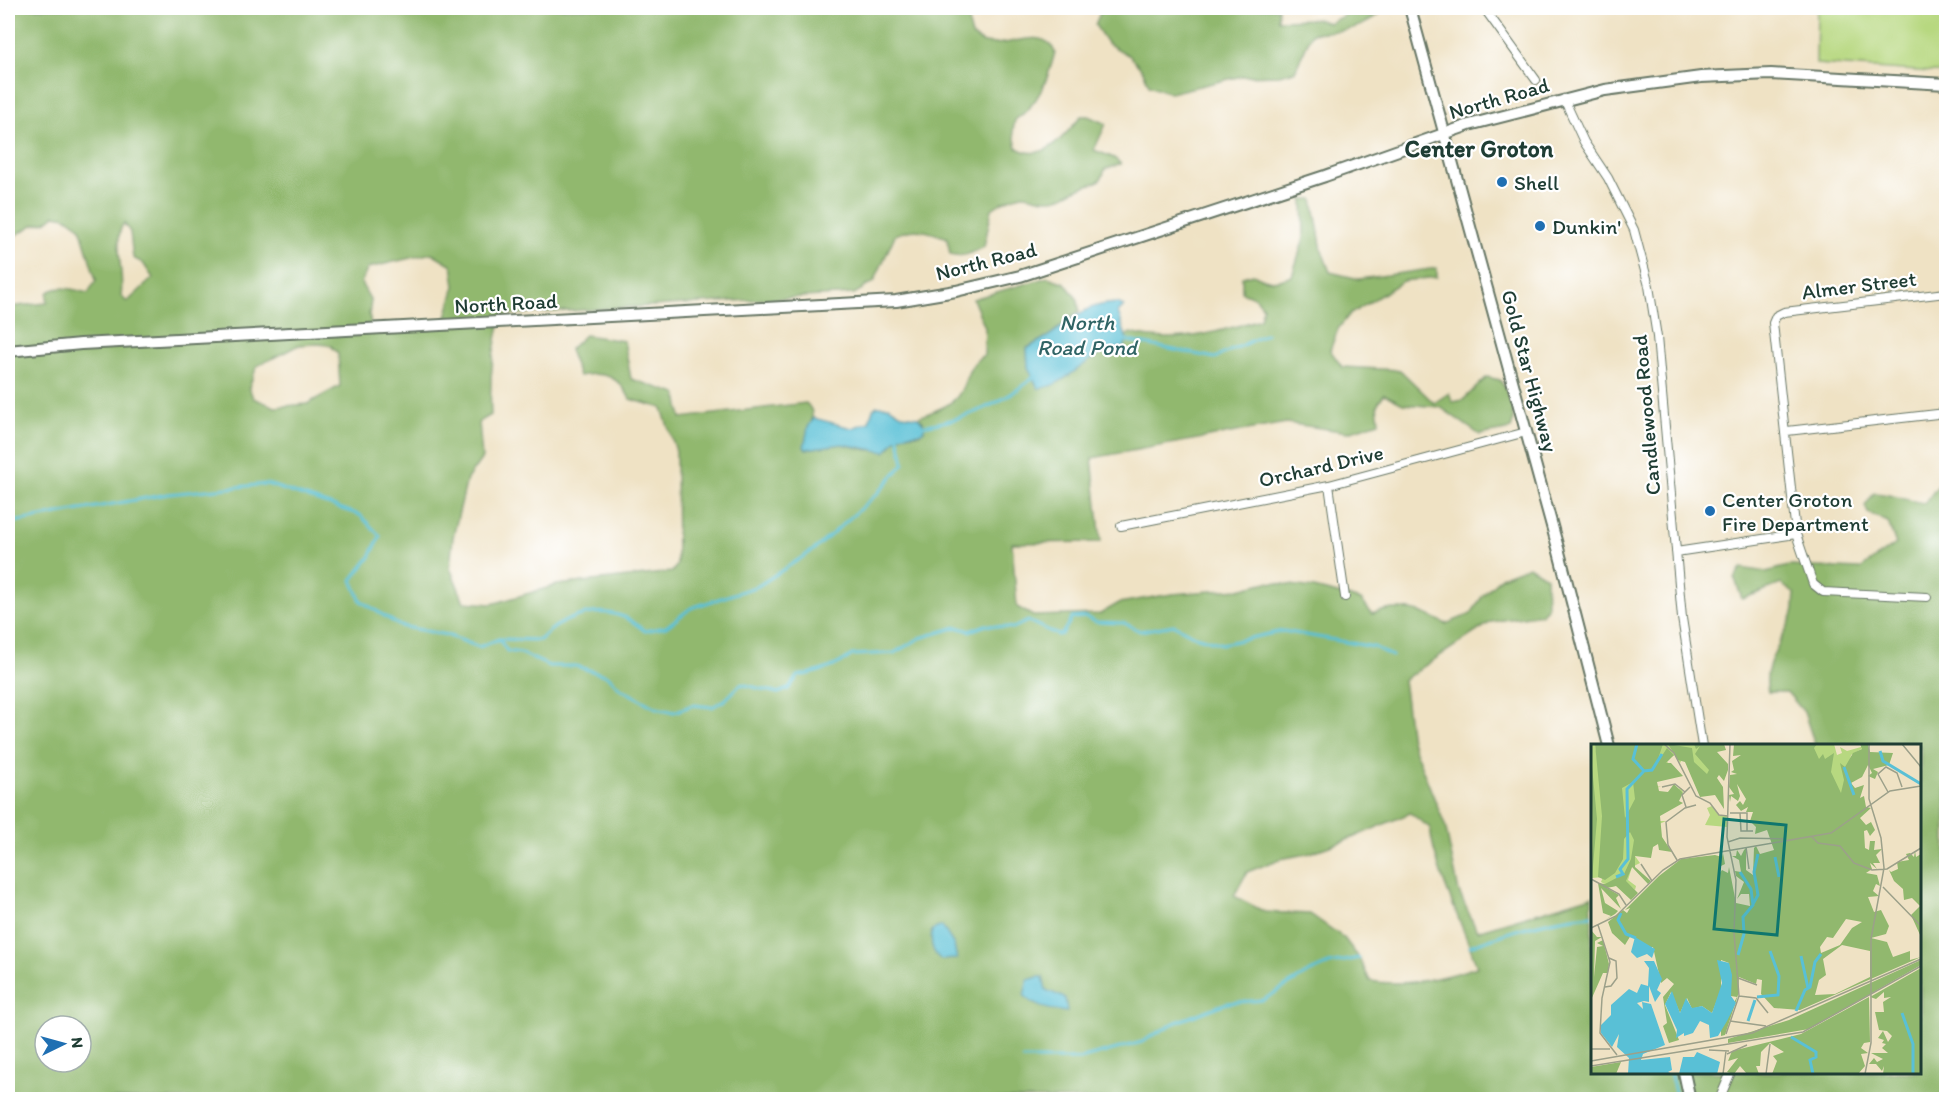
<svg xmlns="http://www.w3.org/2000/svg" width="1954" height="1107" font-family="Itim,sans-serif">
<style>
.green{fill:#b7d880;stroke:#6b8a5a;stroke-width:1.5}
.forest{fill:#91b86e;stroke:#587a51;stroke-width:1.5;fill-rule:evenodd}
.water{fill:#59c0d6;stroke:#3c7e85;stroke-width:1.5}
.lines{fill:none;stroke-linecap:round;stroke-linejoin:round}
.stream{stroke:#59c0d6;stroke-width:3}
.street-casing{stroke:#687766;stroke-width:10}
.secondary-casing{stroke:#687766;stroke-width:14}
.street{stroke:#fff;stroke-width:8}
.secondary{stroke:#fff;stroke-width:10}
.poi-dot{fill:#1f6fb2;stroke:#fff;stroke-width:2}
.labels{text-anchor:middle;dominant-baseline:central;stroke-width:4.5;stroke-linejoin:round;paint-order:stroke}
.street-label{font-size:21px;fill:#1f3d34;stroke:#fff}
.poi-label{font-size:21px;fill:#1f3d34;stroke:#fff;text-anchor:start}
.water-label{font-size:22px;font-style:italic;fill:#306465;stroke:#fff}
.quarter-label{font-size:24px;font-weight:bold;fill:#1f3d34;stroke:#fff}
.inset-river{fill:none;stroke:#59c0d6;stroke-width:3}
.inset-road{fill:none;stroke:#9ca08a;stroke-width:1.5}
.view{fill:#0f766e;fill-opacity:0.15;stroke:#0f766e;stroke-width:3}
.inset-edge{fill:none;stroke:#1f3d34;stroke-width:3}
</style>
<rect width="100%" height="100%" fill="#fff"/>
<filter id="ink" filterUnits="userSpaceOnUse"><feTurbulence type="fractalNoise" baseFrequency=".0167" numOctaves="2"/><feDisplacementMap in="SourceGraphic" scale="12" xChannelSelector="R" yChannelSelector="G"/><feConvolveMatrix kernelMatrix="1 2 1 2 8 2 1 2 1" color-interpolation-filters="sRGB"/></filter>
<filter id="wash" filterUnits="userSpaceOnUse"><feTurbulence type="fractalNoise" baseFrequency=".008" numOctaves="4" result="noise"/><feDisplacementMap in="SourceGraphic" scale="24" xChannelSelector="R" yChannelSelector="G"/><feGaussianBlur stdDeviation="1.35" result="paint"/><feColorMatrix in="noise" values="0 0 0 0 0 0 0 0 0 0 0 0 0 0 0 0 0 1.4 0 .05"/><feComposite in="paint" operator="in"/></filter>
<g filter="url(#wash)">
<rect width="100%" height="100%" fill="#efe2c4"/>
<!-- green -->
<path class="green" d="M1817,8H1946V73L1816,64Z"/>
<!-- forest -->
<path class="forest" d="M8,8H971L969,25L972,36C976,38 981,42 985,43C1007,49 1044,24 1055,52C1048,79 1039,104 1015,120L1013,130L1017,148C1044,164 1065,135 1081,116H1088L1106,124L1094,150L1114,158L1121,164L1105,169C1101,185 1095,182 1082,187C1068,192 1063,200 1046,199C1038,199 1030,194 1022,195C1012,197 1000,203 992,209L984,247C972,253 963,258 950,254L947,238C928,231 914,226 895,235L874,282L854,294L502,315C492,349 489,379 491,415L479,422L482,458L467,479L453,537L450,568L464,602L492,604L557,585L672,572L677,565L676,451L662,408L630,399C619,376 604,371 579,376L569,350L585,335L624,341L631,379L677,394L681,418L806,403C822,417 802,432 806,449L842,444L868,450L889,449C897,435 905,434 920,434L923,421L918,417C931,412 946,408 956,398C968,385 964,367 984,355L985,328L973,299L1048,277L1065,283L1078,300L1079,311L1050,335L1027,348L1028,367L1038,388C1069,383 1090,347 1124,347L1126,336L1130,333C1175,345 1217,333 1260,319L1263,307L1256,298L1242,292V277L1253,274C1268,282 1275,283 1292,276L1304,238L1303,199H1313L1322,251L1330,272L1359,279L1437,268V277L1403,281L1349,315L1338,329L1330,350L1342,367L1400,370L1434,403L1449,393L1453,402L1463,400L1487,377L1500,380C1509,393 1517,413 1511,429L1480,435L1440,407L1403,404L1384,394L1377,405L1379,422L1348,432L1286,423L1092,458L1101,542L1012,543L1017,607L1033,616L1100,614L1119,603L1172,594L1239,589L1267,582L1314,588L1361,600L1372,614C1400,604 1421,610 1446,624L1471,614L1483,595L1501,577L1529,566L1546,577L1547,608L1541,614L1491,622L1403,680L1411,741L1445,825L1459,892L1477,931L1592,896V1072H1920V746L1815,745L1804,712L1787,692H1768C1761,662 1785,640 1793,613C1795,607 1794,600 1795,594L1781,584L1742,599L1735,579L1741,568L1766,572L1789,566L1860,569L1896,544L1888,522L1868,513L1865,506L1874,493C1892,494 1907,501 1925,503L1946,475V1099H8V307L47,303V293C58,284 75,290 88,293L96,280L80,227L66,217L55,215L46,222L33,225L8,240ZM124,223L130,232L133,258L143,263L153,278L127,302L121,296C125,274 112,238 124,223ZM432,253L452,265L455,286L445,321L371,324L369,315L371,301L361,283L368,268ZM316,344L330,345L338,353L340,386L307,404L275,407L253,398L249,387L257,366L299,345ZM1410,813L1430,828C1436,876 1462,920 1477,967C1442,978 1407,987 1370,981L1359,958L1344,938L1310,914L1265,912L1234,896L1247,872L1280,859L1307,854L1352,838ZM45,1026H81V1062H45Z
M1102,8H1278V20L1317,19L1329,23L1345,15L1346,8H1384C1366,31 1340,31 1312,33L1295,71L1279,75L1242,76L1170,93L1149,85L1143,71L1130,56L1107,43L1095,25Z"/>
<!-- water -->
<path class="water" d="M1117,303L1124,306L1118,312L1127,340L1124,348C1090,347 1067,389 1038,388L1028,367L1027,349C1035,343 1045,339 1053,333C1078,316 1083,305 1117,303Z
M877,406H889L903,415L918,417L924,424V430C918,436 912,432 904,435C894,437 892,447 885,452L842,444L806,449L804,447L808,427L814,418L852,428L869,422L873,409Z
M942,926L954,945L957,959L941,960C932,953 930,942 932,930Z
M1038,977H1043L1046,990L1065,998L1067,1012C1049,1009 1036,1009 1024,995L1028,980Z"/>
<g class="lines">
<!-- stream -->
<path class="stream" d="M1124,340L1215,358L1266,334
M922,426C963,420 1003,404 1035,376
M8,523L168,494L267,484L360,515L380,536L370,557L352,580L361,601L400,626L447,635L479,647L499,639L540,640C559,619 593,606 621,616C630,618 638,626 645,631L666,627L691,608L758,586L815,549L878,493L904,463L898,434
M499,639L507,651L521,653L549,666H576L608,676L621,689L656,708L674,712L693,705L712,707L725,700L741,684L778,693L788,689L798,676C819,672 835,668 852,655L894,653L920,638L957,627L970,631L986,625L1013,628L1028,621L1058,635L1062,634L1072,618L1085,617L1096,622L1124,623L1140,631L1174,625L1195,636L1222,644L1283,631L1374,647L1392,656
M1470,946C1510,931 1550,918 1592,915
M1023,1059H1080L1142,1042L1174,1023L1227,1003L1263,1000L1308,973L1329,964L1359,958
M1670,1072L1677,1100"/>
</g>
</g>
<g filter="url(#ink)">
<g class="lines">
<!-- street casing -->
<g class="street-casing">
<path id="street" d="M1484,8L1536,80
M1564,99L1584,142L1608,178L1634,230L1649,286L1657,337L1682,618L1702,746
M1787,431L1946,413
M1329,485L1345,597
M1121,526L1329,485L1526,432
M1676,552L1796,534
M1927,597L1823,592L1813,584L1796,534L1773,323L1776,316L1784,312L1946,293
M1719,1100L1731,1072"/>
</g>
<!-- secondary casing -->
<g class="secondary-casing">
<path id="secondary" d="M1410,8L1558,548L1609,746
M8,351L81,344L896,301L956,291L1020,276L1325,176L1469,125L1605,90L1701,77L1771,74L1946,84
M1684,1072L1690,1100"/>
</g>
<!-- street -->
<use href="#street" class="street"/>
<!-- secondary -->
<use href="#secondary" class="secondary"/>
</g>
</g>
<!-- markers -->
<g class="poi-dot">
<circle cx="1502" cy="182" r="6"/>
<circle cx="1540" cy="226" r="6"/>
<circle cx="1710" cy="511" r="6"/>
</g>
<g class="labels">
<!-- street labels -->
<g class="street-label">
<text transform="translate(1499 98) rotate(-16)">North Road</text>
<text transform="translate(986 261) rotate(-14)">North Road</text>
<text transform="translate(1859 285) rotate(-7)">Almer Street</text>
<text transform="translate(506 303) rotate(-3)">North Road</text>
<text transform="translate(1530 371) rotate(75)">Gold Star Highway</text>
<text transform="translate(1646 415) rotate(-95)">Candlewood Road</text>
<text transform="translate(1321 466) rotate(-13)">Orchard Drive</text>
</g>
<!-- poi labels -->
<g class="poi-label">
<text x="1514" y="182">Shell</text>
<text x="1552" y="226">Dunkin'</text>
<text x="1722" y="499">Center Groton<tspan x="1722" dy="24">Fire Department</tspan></text>
</g>
<!-- water labels -->
<g class="water-label">
<text x="1087" y="322">North<tspan x="1087" dy="25">Road Pond</tspan></text>
</g>
<!-- quarter labels -->
<g class="quarter-label">
<text x="1479" y="148">Center Groton</text>
</g>
</g>
<!-- overview -->
<g transform="translate(1591 744)">
<rect width="330" height="330" fill="#efe2c4"/>
<path d="M0,0H4L7,22L38,18L41,0H118L132,19L116,35L112,47L92,14L89,19L84,11L74,16L84,25L64,36L65,43L70,42L66,44L67,56H72L73,49L90,44L92,48L67,73L68,77H75L64,82L57,108L44,112L49,119L41,123L37,136L45,142L44,146L36,139L20,143L10,138L12,133L1,134ZM222,0H243L246,11L251,9L249,3L256,7L277,1L260,11L257,28L269,68L209,44ZM121,62L129,72H137L136,83L114,81L119,71L116,64Z" fill="#b7d880"/>
<path d="M4,0H72L65,21L76,4L83,11L75,19H80L92,32L66,38L68,47L77,48L83,40L92,49L88,57L92,59L69,72L71,93L81,108L68,106L67,100L62,103L60,114L44,112V123L60,137L57,140L41,123L35,137L47,149L40,156L25,142L16,144L28,151L25,154L30,165L10,144L14,159L27,167L24,170L14,176L20,172L12,169L7,139L14,140L33,130L40,115L43,96L39,88L33,95L32,115L24,129L14,136L7,133L11,72ZM42,38L44,55L34,74L31,44ZM77,0L101,4L103,18L116,30L118,26L104,10L109,2L105,5L103,0H133L135,6L126,8L137,20V26L133,37L128,31L126,34L132,43L133,65L124,51L109,53L94,18L87,16ZM143,0H226L223,4L228,15L232,10L234,15L243,9L240,28L250,49L253,36L249,19L254,23L262,9L271,5L269,0L277,1L279,8L302,9L298,21L282,25L287,28L284,35L277,32L281,29L277,21L271,33L260,39L264,44L273,41L269,54L273,52L275,63L280,64L269,74L275,81L280,78L284,86L279,92L276,86L273,87L274,104L278,106L279,97H284L283,106L291,105L285,111L289,119H282L286,125L279,119L281,125L275,129L286,131L289,142L285,140L282,147L288,152L277,153L283,168L290,166L298,182L295,190L280,194L296,198L302,213L319,207V216L330,213L209,266L183,264L170,250L171,236L166,235L165,240L148,233L147,251L134,291L130,292V282L146,253L140,252L138,219L130,216V246L121,269L111,262L101,265L96,254L89,269L80,248L74,261L88,296L78,299L72,282L76,279L72,253L83,240L76,234L70,239L62,203H56L40,191L34,201L21,189L17,178L32,166L36,169L39,164L34,166L68,132L90,115L124,111L131,113L132,109L134,120L128,123V130L131,126L137,129L138,123L145,159L159,162L158,150H150L146,155L153,138L145,132L144,127L150,128L148,116L141,112H145L146,106L150,112L153,106L155,104V126L162,131L163,104L165,102L169,110L183,106L176,86L164,90L165,83L159,77L162,68H155L157,63L150,67L145,61L149,57L152,61L155,55L146,40L149,52L147,57L140,52L139,58L138,51L143,50L138,43L139,31L146,30L140,28L143,26L141,17L150,11L142,12ZM255,175L271,178L261,184L249,201L230,209L229,203L236,193L242,194ZM251,201L279,207V233L244,250L224,251L228,236L235,231L232,215ZM0,12L6,75L1,134L2,98ZM324,107L325,113L330,110V193L320,171L329,162L321,154L313,156L312,145L303,137L298,126L300,128L307,125L306,118L318,116L315,110L319,109L323,113ZM0,186L6,193H11L4,197L3,233L6,203L12,202L6,199L12,196L18,220L17,229H12L0,256ZM330,216V221L218,285L137,299V295L198,276ZM330,224V330H292L293,322L291,327L285,320H278L283,314L286,318L292,315L280,309H297L291,304L295,300L291,299L293,296L287,294L292,287L297,298L301,292L296,287L288,286L284,268H293L292,258L300,253L293,254V248L285,255L279,253ZM278,253L279,298L273,299L270,304L277,309L270,310L274,322L267,330H181L186,317L182,312L193,308L179,299L170,308L169,322H165L168,330H156L149,322L143,330L136,328L147,314L137,317L141,307L210,290ZM30,318L25,330H0V323Z" fill="#91b86e" fill-rule="evenodd"/>
<path d="M44,193L64,205L61,214L56,210L46,214L40,208ZM126,216L138,219L141,231L140,252L145,259L136,277L127,292L119,294L118,281L109,277L102,289L93,292V283V289L85,294L86,286L74,260L81,247L89,269L95,254L101,264L111,262L121,269L131,239ZM53,217H63L71,235L66,246L70,249L64,258L58,242V258L53,257L46,259L52,265L51,258L60,260L74,301L52,310L50,316L79,313L81,326L77,328L82,330H37L38,314L26,303L28,290L21,303L10,289V281L20,271V261L38,245L46,249L50,240L57,242L58,224ZM106,308L129,318L126,330H88L92,313H103Z" fill="#59c0d6"/>
<path class="inset-river" d="M46,0L42,15L53,27L61,26L71,10M289,7L292,17L330,40M253,23L263,51M184,113L188,133M25,133L32,130L29,125L37,115L36,45L53,27M162,160L167,151L163,128L167,110M30,169L27,176L35,190L45,194M147,211L153,190L152,173L162,161L160,145L149,128M210,212L217,244M166,253L187,251L188,232L179,207M205,267L214,246L219,243L224,218L230,210M311,269L322,300V330M157,277L164,256M200,293L225,308V313L219,316L222,330"/>
<path class="inset-road" d="M73,0L83,9L105,52L119,59L128,71L137,72M311,0L330,23M71,43L84,40L94,48M297,48L287,30L295,23L306,29L311,43M95,63L91,51L99,43M139,69H156V87M149,69L150,87H162M220,92L227,99L249,102L263,119L281,126L296,125L330,104M137,98L149,94L195,95M155,103L158,125M86,116L77,101L75,78L94,64L105,61M50,120L61,137M0,135L28,150L35,161M292,143L330,182M7,181L19,218L11,254L9,289L26,311M0,184L25,172L72,126L89,115L240,89L299,47L330,42M147,234L166,241M14,243L20,242L26,234L25,217L18,214M148,252L165,254L177,269M139,277L175,282M135,290L148,252L143,189L145,136L136,93L139,0M0,305H19M118,306L138,307M136,310L156,301M0,317L161,289L330,215M0,322L212,288L330,222M132,330L135,307M175,330L179,300M274,330L280,299V195L293,124L290,94L278,55V0"/>
<path class="view" d="M133,75L195,81L186,191L123,185Z"/>
<rect width="330" height="330" class="inset-edge"/>
</g>
<!-- margin -->
<rect width="1954" height="1107" fill="none" stroke="#fff" stroke-width="30"/>
<!-- north arrow -->
<g transform="translate(63 1044) rotate(85)"><circle r="28" fill="#ffffff" stroke="#a5b1ae" stroke-width="1.5"/>
<path d="M0-4.5L10 22L0 15L-10 22Z" fill="#1f6fb2"/>
<text y="-9" font-size="16" font-weight="bold" text-anchor="middle" fill="#1f3d34">N</text>
</g>
</svg>
